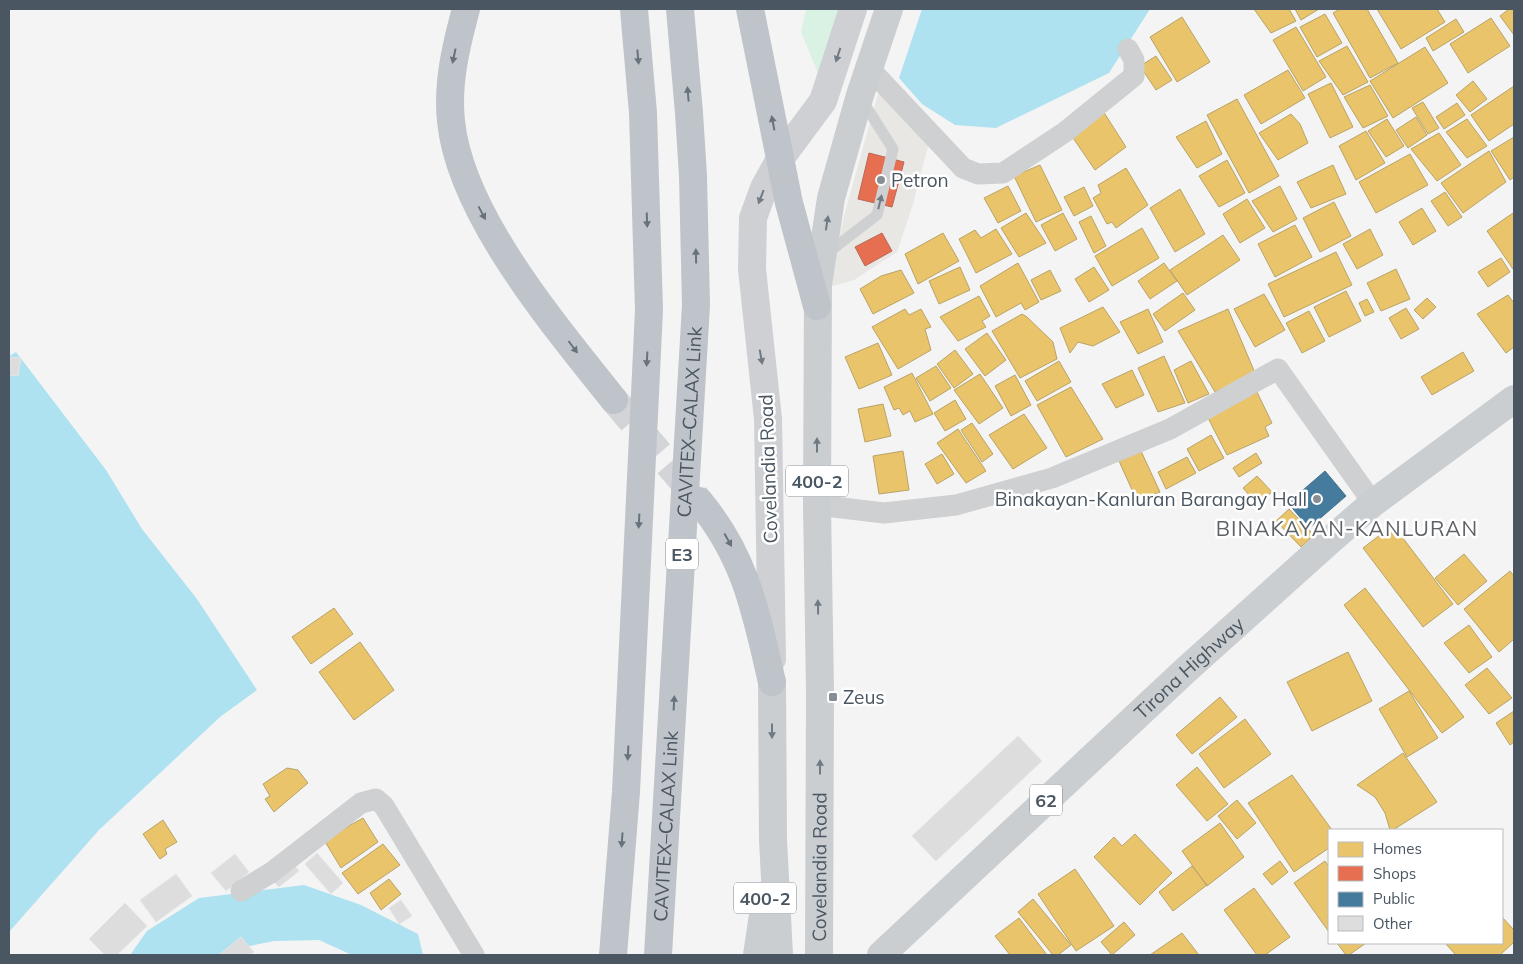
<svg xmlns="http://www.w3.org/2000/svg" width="1523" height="964" font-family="Mulish,sans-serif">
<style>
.commercial{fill:#e8e7e3}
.green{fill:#d9f2e3}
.water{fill:#aee2f0}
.homes{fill:#e9c46a;stroke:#b9a367}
.shops{fill:#e76f51;stroke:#b86856}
.public{fill:#457b9d;stroke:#46708b}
.building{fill:#ddddde;stroke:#e5e6e7}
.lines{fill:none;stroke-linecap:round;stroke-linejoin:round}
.motorway-tunnel{stroke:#d2d4d7;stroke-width:28;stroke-dasharray:28 14;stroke-linecap:butt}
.service{stroke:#ced0d2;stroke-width:11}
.minor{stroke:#ced0d2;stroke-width:21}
.secondary{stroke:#ced0d4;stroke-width:28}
.primary{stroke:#caced1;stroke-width:28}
.motorway{stroke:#bec4c9;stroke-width:28}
.oneway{fill:#727b84}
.oneway2{fill:#67727b}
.oneway3{fill:#727b83}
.oneway4{fill:#707a83}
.poi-dot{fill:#868d94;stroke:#fff;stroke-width:2}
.labels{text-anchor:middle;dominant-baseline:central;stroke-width:5;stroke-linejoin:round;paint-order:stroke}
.shield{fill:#fff;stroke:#808990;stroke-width:1}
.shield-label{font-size:18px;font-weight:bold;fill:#4a5661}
.poi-label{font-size:19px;fill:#4a5661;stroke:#fff;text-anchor:start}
.street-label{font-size:19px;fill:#4a5661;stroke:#fff}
.quarter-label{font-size:21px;letter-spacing:1px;fill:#5f6368;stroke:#fff}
</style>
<rect width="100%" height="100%" fill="#f4f4f4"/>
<!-- commercial -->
<path class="commercial" d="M879,90L930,138L913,204L897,252L854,280L829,287L844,216Z"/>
<!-- green -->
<path class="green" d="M806,9H841L820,78L801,32Z"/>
<!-- water -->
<path class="water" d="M922,9H1150L1109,73L996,128L955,125L922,104L899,78Z
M16,352L106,470L142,529L197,599L257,690L220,717L99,830L9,932V356Z
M304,885L361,905L418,934L423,955H352L319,940L274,941L240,948L230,955H130L147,931L199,898Z"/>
<!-- homes -->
<path class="homes" d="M1254,9H1289L1296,21L1271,33Z
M1295,9H1319L1301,20Z
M1340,9H1367L1398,63L1370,78L1333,13Z
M1377,9H1437L1445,22L1401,49Z
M1509,9H1514V35L1500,16Z
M1325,14L1342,43L1317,57L1300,27Z
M1182,17L1210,62L1177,82L1150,37Z
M1491,18L1510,46L1468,73L1450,44Z
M1456,19L1464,32L1433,51L1426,38Z
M1296,27L1326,77L1303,91L1273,40Z
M1347,46L1368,82L1343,95L1319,61Z
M1425,47L1448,83L1393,118L1370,81Z
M1156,56L1172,80L1156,90L1140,66Z
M1288,70L1305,98L1261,124L1244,95Z
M1473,81L1487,99L1470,112L1456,95Z
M1331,83L1353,127L1330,138L1308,94Z
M1370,85L1388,116L1363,128L1344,97Z
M1514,86V124L1489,141L1471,115Z
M1237,99L1279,176L1249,193L1207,115Z
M1423,102L1439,128L1428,134L1412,108Z
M1457,103L1465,115L1444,129L1436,117Z
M1103,111L1126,147L1095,170L1071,135Z
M1291,114L1300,124L1308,143L1278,160L1259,133Z
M1416,117L1427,135L1408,148L1396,130Z
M1387,119L1404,146L1386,157L1368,131Z
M1467,119L1487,146L1467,158L1446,132Z
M1206,121L1222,154L1197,168L1176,137Z
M1366,131L1385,163L1356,180L1339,146Z
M1439,133L1461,165L1437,181L1411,149Z
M1514,137V177L1510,180L1491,151Z
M1489,151L1506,182L1463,213L1441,183Z
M1410,154L1428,185L1376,213L1359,182Z
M1227,160L1245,193L1219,207L1199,176Z
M1040,165L1062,210L1036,222L1014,176Z
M1333,165L1346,194L1311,208L1297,182Z
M1126,168L1148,205L1116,228L1112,222L1107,224L1093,198L1101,193L1098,185Z
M1008,186L1021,211L998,223L984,198Z
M1280,186L1297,219L1273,232L1252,201Z
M1084,187L1093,206L1074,216L1064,197Z
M1180,189L1205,234L1175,252L1150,208Z
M1445,192L1462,217L1448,226L1431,201Z
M1247,199L1265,228L1240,243L1223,214Z
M1334,202L1351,236L1320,252L1303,218Z
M1422,208L1436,231L1413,245L1399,222Z
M1026,213L1046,243L1019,257L1001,228Z
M1063,213L1077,239L1055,251L1041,225Z
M1513,213L1514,216V268L1513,269L1487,231Z
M1091,216L1106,246L1094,253L1079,222Z
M1295,225L1312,257L1275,277L1258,244Z
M1142,228L1159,258L1112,286L1095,256Z
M996,229L1012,254L976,273L959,239L975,230L981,238Z
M1370,229L1383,255L1357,269L1343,244Z
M943,233L959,261L918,284L905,254Z
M1223,235L1240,260L1187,295L1170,270Z
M1336,252L1352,285L1284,317L1268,284Z
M1501,258L1510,272L1488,287L1478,272Z
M1018,263L1039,302L1025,310L1021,303L996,317L980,286Z
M1164,263L1177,281L1150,299L1138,281Z
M960,267L970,290L939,304L929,281Z
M1094,267L1109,290L1089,302L1075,279Z
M1396,269L1410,299L1381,311L1367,283Z
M901,270L914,293L873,314L860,289L881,276Z
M1050,270L1061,291L1041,300L1031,280Z
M1346,291L1361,321L1329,337L1314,307Z
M1183,293L1195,310L1165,331L1153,314Z
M1264,294L1285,330L1255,347L1234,309Z
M1508,295L1514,303V347L1506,353L1477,314Z
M979,296L990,316L982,321L986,327L958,341L940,317Z
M1427,298L1436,307L1423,319L1414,310Z
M1367,299L1374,312L1365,316L1359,303Z
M1103,307L1120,332L1093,346L1078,342L1070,353L1060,328Z
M1406,308L1419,329L1401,339L1389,318Z
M905,309L909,315L921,309L931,327L925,329L931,350L898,369L872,327Z
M1148,309L1163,342L1138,354L1120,322Z
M1228,309L1255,373L1215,392L1178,331Z
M1309,311L1325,341L1302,353L1286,323Z
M1022,314L1027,317L1053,342L1057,359L1020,378L992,331Z
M987,333L1006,360L985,376L965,349Z
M878,343L892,375L859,389L845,357Z
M955,350L973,374L954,388L937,364Z
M1463,352L1474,371L1432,395L1421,377Z
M1164,356L1185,403L1158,412L1138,368Z
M1059,361L1071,382L1037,401L1025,381Z
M1191,361L1209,394L1188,403L1174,370Z
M936,366L951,388L930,401L916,378Z
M1132,370L1144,395L1116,408L1102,384Z
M912,373L933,414L915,422L910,411L903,415L899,408L894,410L884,387Z
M980,374L1003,408L979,424L954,390Z
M1015,375L1031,405L1011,416L995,386Z
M1071,387L1103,439L1066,457L1037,405Z
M1257,392L1272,423L1265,427L1269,436L1227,455L1207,416Z
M955,400L966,419L945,431L934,413Z
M883,404L891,436L865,442L858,409Z
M1024,414L1047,448L1013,469L989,435Z
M972,423L993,454L982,462L961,430Z
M958,429L986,471L966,483L937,443Z
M1211,435L1224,458L1199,471L1187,449Z
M903,451L909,490L879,494L873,456Z
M1141,451L1160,492L1137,501L1119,461Z
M1256,453L1262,463L1239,477L1233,468Z
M942,454L954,474L937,484L925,464Z
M1187,457L1196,473L1166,489L1158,472Z
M1257,476L1272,492L1257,504L1243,488Z
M1289,509L1314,535L1301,547L1276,521Z
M1393,525L1453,604L1423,627L1363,548Z
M1464,554L1487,581L1458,605L1435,578Z
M1510,571L1514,576V639L1499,652L1464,609Z
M1365,588L1464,717L1442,733L1344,605Z
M334,608L353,634L311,664L292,637Z
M1469,625L1492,657L1469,673L1444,643Z
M360,642L394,690L354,720L319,672Z
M1348,652L1372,701L1312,731L1287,682Z
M1487,668L1512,698L1489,714L1465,685Z
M1409,691L1438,738L1407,757L1379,709Z
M1220,697L1237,717L1192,754L1176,735Z
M1514,711V742L1510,745L1496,723Z
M1245,719L1271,754L1224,788L1199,754Z
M1403,753L1437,802L1393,830H1390L1385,813L1375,797L1357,785Z
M1197,767L1228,804L1207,821L1176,785Z
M287,768L298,770L308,783L274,812L265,799L270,796L263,784Z
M1292,775L1332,830H1329V848L1294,872L1248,803Z
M1237,800L1256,823L1237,839L1218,816Z
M363,818L378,842L341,868L324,840Z
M163,820L177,842L165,849L167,854L160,859L143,834Z
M1220,823L1244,857L1207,886L1182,851Z
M1135,834L1172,873L1140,905L1094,857L1114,837L1122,846Z
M383,844L400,865L358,894L342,873Z
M1280,861L1288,872L1272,885L1263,874Z
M1325,861L1329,867V932L1294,883Z
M1192,866L1207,885L1173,911L1159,892Z
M1075,869L1114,926L1076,951L1038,894Z
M389,879L401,894L381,910L370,893Z
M1254,888L1290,937L1265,955H1257L1224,910Z
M1033,899L1071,945L1058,955H1053L1018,912Z
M1502,917L1514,930V942L1500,955H1456L1445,943H1502Z
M1019,918L1047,955H1010L995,936Z
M1124,922L1135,935L1112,955L1101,942Z
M1182,933L1199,955H1150Z
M1337,943H1366L1349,955H1346Z"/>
<!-- shops -->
<path class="shops" d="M869,153L904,162L892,207L858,199Z
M882,233L892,251L865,266L855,247Z"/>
<!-- public -->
<path class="public" d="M1325,471L1346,496L1309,528L1288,503Z"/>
<!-- building -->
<path class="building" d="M10,357L21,358L18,376L9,375Z
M1018,736L1042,761L936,861L912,836Z
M317,853L343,883L331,894L305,864Z
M235,854L249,872L226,891L211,873Z
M291,861L299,871L279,887L270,878Z
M176,874L192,896L156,922L140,900Z
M401,900L412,916L399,924L389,908Z
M125,903L147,926L117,955H105L89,939Z
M241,937L254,952L249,955H219Z"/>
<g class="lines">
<!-- motorway-tunnel -->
<path class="motorway-tunnel" d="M614,400L697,498"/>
<!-- service -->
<path class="service" d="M826,254L877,215L893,149L862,100"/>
<!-- minor -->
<path class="minor" d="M869,68L963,168L978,174L1003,173L1065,132L1134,76V60L1128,49
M817,505L884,513L956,505L1052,478L1170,429L1278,369L1373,503
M241,891L272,872L361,803L376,799L384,806L474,955"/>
<!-- secondary -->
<path class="secondary" d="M772,659L768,419L752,269L753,218L764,188L780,159L823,101L853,9"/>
<!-- primary -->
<g class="primary">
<path d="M772,682L773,840L779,955"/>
<path d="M757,955L764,908"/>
<path id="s1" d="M819,955L820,692L817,505L818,285L831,198L860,95L889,9"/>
<path id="s2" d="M881,955L1187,669L1326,544L1373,503L1514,399"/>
</g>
<!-- motorway -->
<g class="motorway">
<path d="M466,9C456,46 447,83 451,121C460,215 557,328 614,400"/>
<path d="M750,9L789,203L817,306"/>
<path d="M699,501C746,557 756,613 772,682"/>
<path d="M613,955L626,792L649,310L643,113L634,9"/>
<path id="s3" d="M658,955L696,305L693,176L689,113L680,9"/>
</g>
</g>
<!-- one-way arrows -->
<defs><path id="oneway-solid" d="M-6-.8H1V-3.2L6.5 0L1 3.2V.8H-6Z" transform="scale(1.25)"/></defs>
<g class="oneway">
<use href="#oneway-solid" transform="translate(838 55) rotate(108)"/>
<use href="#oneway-solid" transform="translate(761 197) rotate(111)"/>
<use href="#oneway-solid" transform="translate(761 357) rotate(80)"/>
</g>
<g class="oneway2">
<use href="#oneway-solid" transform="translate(454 56) rotate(102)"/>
<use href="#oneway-solid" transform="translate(638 57) rotate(85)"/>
<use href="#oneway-solid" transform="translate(688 94) rotate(-95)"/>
<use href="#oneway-solid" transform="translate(773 123) rotate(-101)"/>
<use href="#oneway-solid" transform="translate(482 213) rotate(62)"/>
<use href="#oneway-solid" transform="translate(647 220) rotate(88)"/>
<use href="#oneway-solid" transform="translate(696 256) rotate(-91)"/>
<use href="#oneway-solid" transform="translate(573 347) rotate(53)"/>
<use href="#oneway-solid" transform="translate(647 359) rotate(93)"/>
<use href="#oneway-solid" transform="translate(639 521) rotate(93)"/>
<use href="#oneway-solid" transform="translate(728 540) rotate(61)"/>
<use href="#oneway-solid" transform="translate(674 703) rotate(-87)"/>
<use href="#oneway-solid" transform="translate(628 753) rotate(93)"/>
<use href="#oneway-solid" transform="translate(622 840) rotate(94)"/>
</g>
<use class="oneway3" href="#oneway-solid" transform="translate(880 202) rotate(-76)"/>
<g class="oneway4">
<use href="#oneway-solid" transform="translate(827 223) rotate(-81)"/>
<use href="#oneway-solid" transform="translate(817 445) rotate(-90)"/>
<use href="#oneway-solid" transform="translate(818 607) rotate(-91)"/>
<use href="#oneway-solid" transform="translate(772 731) rotate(90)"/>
<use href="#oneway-solid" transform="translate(820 767) rotate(-90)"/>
</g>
<!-- markers -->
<g class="poi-dot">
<circle cx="881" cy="180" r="5"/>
<circle cx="1317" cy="499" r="5"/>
<rect x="828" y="692" width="10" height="10" rx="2.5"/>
</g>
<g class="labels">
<!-- shield labels -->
<g class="shield">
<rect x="786" y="465.5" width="62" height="31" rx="4"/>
<rect x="666" y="538.5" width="32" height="31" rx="4"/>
<rect x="1030" y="784.5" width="32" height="31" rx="4"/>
<rect x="734" y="882.5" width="62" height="31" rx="4"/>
</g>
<g class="shield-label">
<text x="817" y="481">400-2</text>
<text x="682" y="554">E3</text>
<text x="1046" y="800">62</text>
<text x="765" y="898">400-2</text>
</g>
<!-- poi labels -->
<g class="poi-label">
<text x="891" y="180">Petron</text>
<text x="1307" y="499" text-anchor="end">Binakayan-Kanluran Barangay Hall</text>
<text x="843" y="697">Zeus</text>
</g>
<!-- street labels -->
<g class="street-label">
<text stroke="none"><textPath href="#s3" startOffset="534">CAVITEX–CALAX Link</textPath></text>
<text transform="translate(768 469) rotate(-92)">Covelandia Road</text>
<text stroke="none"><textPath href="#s2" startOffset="421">Tirona Highway</textPath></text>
<text stroke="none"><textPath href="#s3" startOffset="129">CAVITEX–CALAX Link</textPath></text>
<text stroke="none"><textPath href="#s1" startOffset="88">Covelandia Road</textPath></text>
</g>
<!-- quarter labels -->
<g class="quarter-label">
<text x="1347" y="528">BINAKAYAN-KANLURAN</text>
</g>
</g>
<!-- border -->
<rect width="1523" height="964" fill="none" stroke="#4a5661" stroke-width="20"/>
<!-- legend -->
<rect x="1328" y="829" width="175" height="115" fill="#ffffff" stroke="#b7bbc0"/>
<rect x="1338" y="842" width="25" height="15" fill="#e9c46a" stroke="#b7bbc0"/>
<text x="1373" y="854" font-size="15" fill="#4a5661">Homes</text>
<rect x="1338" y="866" width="25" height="15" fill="#e76f51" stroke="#b7bbc0"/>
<text x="1373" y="879" font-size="15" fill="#4a5661">Shops</text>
<rect x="1338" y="892" width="25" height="15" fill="#457b9d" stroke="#b7bbc0"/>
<text x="1373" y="904" font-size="15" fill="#4a5661">Public</text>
<rect x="1338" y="916" width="25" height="15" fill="#ddddde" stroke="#b7bbc0"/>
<text x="1373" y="929" font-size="15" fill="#4a5661">Other</text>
</svg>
